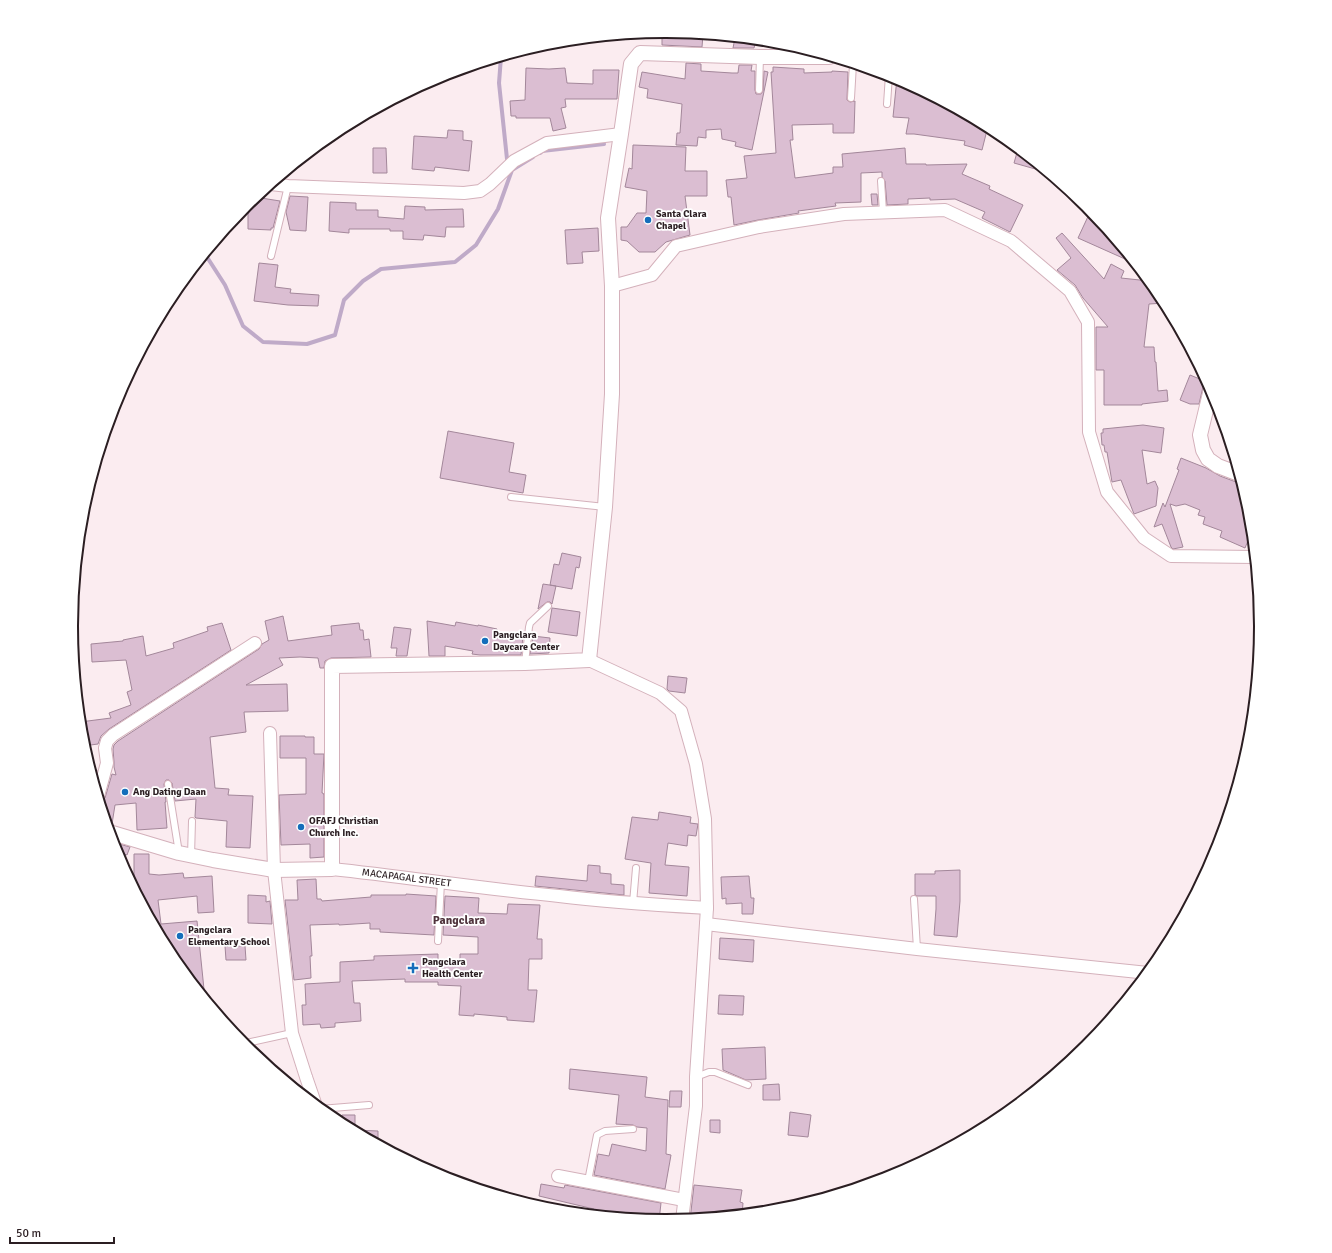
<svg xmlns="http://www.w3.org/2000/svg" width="1332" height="1253" font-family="Signika,sans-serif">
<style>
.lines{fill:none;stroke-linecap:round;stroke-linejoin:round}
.stream{stroke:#bfaac8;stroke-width:4}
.building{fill:#dbbed2;stroke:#a3879a}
.service-casing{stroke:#d4b1bb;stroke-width:8}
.minor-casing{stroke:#d4b1bb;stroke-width:14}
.tertiary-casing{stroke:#d4b1bb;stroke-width:16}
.service{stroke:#fff;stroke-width:6}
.minor{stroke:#fff;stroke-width:12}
.tertiary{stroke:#fff;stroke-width:14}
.poi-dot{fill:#146ebb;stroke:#fff;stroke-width:1.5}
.labels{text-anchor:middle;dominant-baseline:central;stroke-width:3.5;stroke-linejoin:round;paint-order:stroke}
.poi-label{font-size:10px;font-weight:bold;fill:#2b1e22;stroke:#fff;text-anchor:start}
.street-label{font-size:10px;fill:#2b1e22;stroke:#fff}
.quarter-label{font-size:12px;font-weight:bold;fill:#4f333c;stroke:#fff}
.rim{fill:none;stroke:#2b1e22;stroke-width:2}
</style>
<rect width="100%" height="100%" fill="#fbecf0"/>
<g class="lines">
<!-- stream -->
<path class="stream" d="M501,57L499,83L507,159
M540,153L542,151L604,144
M205,254L225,285L243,326L263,342L307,344L335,335L344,300L363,281L381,269L455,262L476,245L498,209L512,170L533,157"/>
</g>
<!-- building -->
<path class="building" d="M662,31L703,35L702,47L662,45Z
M735,38L756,40L754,48H733Z
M686,63L701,64V71L732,73H738L739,65H752L751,71H755V90L756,94H761L763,91L764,71L768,72L752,150L735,146L736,142L722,139L721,129L706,130V138L698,137L697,146L676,145L677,133H680L682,104L648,98H647L648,89L639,87L642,72L685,79Z
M773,67L804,69V73L832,72V71L848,72L847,100L850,102L855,101L854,133H833V124L792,125L793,140H790L795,178L833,173V167H843L842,154L905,148L906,164H926V165L967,164L962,174L990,186L989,189L1023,205L1010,232L982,218L985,212L955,199L930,200V198L908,199V204L887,205L885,181L882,177V172L861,173V202L835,203L836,206L798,211L799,213L758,220L734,225L731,197H728L726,180L747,178L744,156L776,153L771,72H773Z
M526,68L549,69L565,68L567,83L593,84V70H619L617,99H565L566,107L561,108L566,128L553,131L550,118H516V116H511L510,101L525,100Z
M897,78L988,126L982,150L964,145L965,141L914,134H906L909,118L893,117Z
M448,130L463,131V140L472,141L469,171L435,167L434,171L412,169L414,136L447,138Z
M633,145L686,147L685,171H707V196H685L690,235L666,242L655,252H639L627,241L621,240V227H627L637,213H646L647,191L625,187L629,168L632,169Z
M373,148H386L387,173H373Z
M1018,149L1046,172L1014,163Z
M871,194H877L878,205H872Z
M290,196L308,197L306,231L290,230L286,212Z
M255,197L280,201L273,228H271V230L248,229V203Z
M330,202L356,203V210H378V217L404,219L405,206L425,207V210L463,209L464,227H446L445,237L424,235L423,240L403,239V231H390V229H349V233L329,231Z
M1091,210L1107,230L1134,263L1078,238Z
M598,228L599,251L582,252L583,263L567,264L565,230Z
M1062,233L1104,279L1111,264L1124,271L1121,278L1149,281L1161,296L1165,303L1149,304L1144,347H1154L1155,362H1156L1158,391L1167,390L1168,401L1142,404V405H1104V370H1096V327H1108L1083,298L1075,285L1057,270L1071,258L1056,238Z
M259,263L278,265L275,287L291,289L290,293L319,295L318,306L288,305L254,301Z
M1190,375L1207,382L1203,387L1199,404H1190L1180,400Z
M1143,425L1164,428L1161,453L1142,450L1147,484L1155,481L1158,488L1156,506L1134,514L1121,480L1112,482L1107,452H1105L1104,445H1102L1101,433H1103V429Z
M448,431L514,443L509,472L526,475L523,493L440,478Z
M1181,458L1206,468L1220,476L1236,482H1241L1250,511L1252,531L1245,548L1220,537L1222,531L1203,524L1205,517L1198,515L1200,510L1185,504L1176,506L1170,504L1183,547L1173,549L1171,547L1162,524L1154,527L1163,503L1165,507L1179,470L1177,469Z
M562,553L581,557L579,568L576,567L572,589L550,585L554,564L559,565Z
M543,584L556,586L552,604L550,602H547L538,609Z
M552,608L580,612L577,636L548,632Z
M283,616L288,641L332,635L331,626L359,623L360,630H363L364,640L369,639L371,657L331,658L325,661L324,668H320L318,658L300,657L279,658L283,665L246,685L287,684L288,711L244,712L246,732L210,737L215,788L229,789L228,795L253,796L250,848L226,847L227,821L196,818L195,817L196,799L175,801L172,783L169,780H166L164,784L166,802H165L167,828L137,830L136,803L115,805L112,824H107L100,803L105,798L112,774L116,775L114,767V762L113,749L114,745L118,741L259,649L262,644L269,640L265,621Z
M427,621L455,626L456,622L478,626V625L497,629L496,633L523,636L521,655H480L472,654L473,651L445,646V656H429Z
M222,623L231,650L109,729L101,736L98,744L83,746L80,722L111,718L109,713L131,705L127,692L132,690L126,660L92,662L91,644L123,641V640L143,636L146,656L174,648L173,643L208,631L207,627Z
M394,627L411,629L407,656H396L397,648H391Z
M533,636L550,638L549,653L530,654Z
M668,676L687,678L685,693L669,691L667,689Z
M280,736H305V737H314V754H324L322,793H323L324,795V857L310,858V844L281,845L279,795L306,794V758H280Z
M90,768L97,770L94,782L93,780Z
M659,812L691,817L690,823L698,824L696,836L688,835L687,846L668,843L665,865L689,867L687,896L649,893L651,863L625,859L632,817L658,820Z
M112,842L130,847L127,855L115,851Z
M134,854H149V874L159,875L183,873L184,878L212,876L214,912L198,913L197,896L158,900L161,924L197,921L205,999L171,957L134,888Z
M588,865L600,866V873L611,874V884L624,885V895L535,886L536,876L587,881Z
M960,870V901L957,937L934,935L936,909V896H917L915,895V874H935V871Z
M749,876L751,898H754L753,914H742V903L726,904V898L722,899L721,877Z
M316,879L317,899H321L322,901L371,897V895H406V894L436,896L434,935L380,932V929H370V923L339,925V924L310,925L312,956H310L311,978L294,980L285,900H298L297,880Z
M248,895L266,896V902L270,901L272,924L248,923Z
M445,896L479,898L478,913L507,914L508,904L540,905L537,939H542V959H529L528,990H537L534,1022L507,1020V1017L474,1014V1016L459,1015L461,986L438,985V982H405V979L352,981L354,1003H360L361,1021L335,1023V1027L321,1028L320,1024L303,1025L302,1005H306L305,984L340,982V962L374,960V956L438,954V962H460V954H478V937L443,935Z
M720,938L754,940L753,962L719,959Z
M225,946H245L246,960H226Z
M719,995L744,996L743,1015L718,1014Z
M765,1047L766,1079L746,1080L723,1070L722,1049Z
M570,1069L647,1077L645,1097L668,1100L666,1154L671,1155L665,1189L594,1175L598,1154L609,1156L612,1144L646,1151L647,1128L637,1127L633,1125L616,1124L619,1095L569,1089Z
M779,1084L780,1100H763V1085Z
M670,1091H682L681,1107H669Z
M790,1112L811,1115L808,1137L788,1135Z
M342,1115H355V1130L378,1131V1144L342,1125Z
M710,1120H720V1133L710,1132Z
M541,1184L564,1188L565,1185L661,1203L659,1221L593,1215L594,1209L539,1196Z
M694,1185L742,1190L740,1202L743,1203L742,1215L690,1220Z"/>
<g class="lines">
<!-- service casing -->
<g class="service-casing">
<path id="service" d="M759,90L760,57
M851,98L853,64
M887,104L889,75
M881,181L883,212
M271,256L288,186
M511,497L605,507
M525,663L529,627L530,623L548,606
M168,784L179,853
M191,856L192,821
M914,899L917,949
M633,903L636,868
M438,941L441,882
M242,1044L292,1033
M696,1077L709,1072H715L748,1085
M320,1109L369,1105
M588,1181L597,1135L605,1131L633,1129"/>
</g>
<!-- minor casing -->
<g class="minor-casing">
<g id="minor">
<path d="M271,184L288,186L464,193L480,191L490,184L514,161L547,143L621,134"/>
<path d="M612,286L652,275L676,246L759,227L844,214L945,210L1011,241L1070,291L1088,322L1089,432L1107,492L1144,538L1171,556L1255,557"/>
<path d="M589,660L660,693L681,711L696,764L705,819L707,908L696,1077V1106L682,1220"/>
<path d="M270,733L274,870L292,1033L306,1077L316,1106"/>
<path d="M98,796L107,763L105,748L107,741L113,735L255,643"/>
<path id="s1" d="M332,869C408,877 483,889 559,896C608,902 658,905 707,908"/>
<path d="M706,924L917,949L1148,973"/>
<path d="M558,1176L684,1200"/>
</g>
</g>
<!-- tertiary casing -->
<g class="tertiary-casing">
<path id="tertiary" d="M1211,389L1200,435L1203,450L1208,459L1218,466L1239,474
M109,832L179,853L213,860L274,870L332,869V666L525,663L589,660L605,507L612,394V286L608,218L621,134L631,64L640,53L760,57H829"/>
</g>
<!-- service -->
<use href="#service" class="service"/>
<!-- minor -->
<use href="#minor" class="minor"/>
<!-- tertiary -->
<use href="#tertiary" class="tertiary"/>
</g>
<!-- markers -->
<g class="poi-dot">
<circle cx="648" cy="220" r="4"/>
<circle cx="485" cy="641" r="4"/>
<circle cx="125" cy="792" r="4"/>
<circle cx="301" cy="827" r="4"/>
<circle cx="180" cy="936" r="4"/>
<path d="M411 962h4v4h4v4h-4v4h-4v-4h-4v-4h4z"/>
</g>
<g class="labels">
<!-- poi labels -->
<g class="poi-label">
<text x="656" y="214">Santa Clara<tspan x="656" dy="12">Chapel</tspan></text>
<text x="493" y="635">Pangclara<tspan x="493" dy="12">Daycare Center</tspan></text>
<text x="133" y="792">Ang Dating Daan</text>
<text x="309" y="821">OFAFJ Christian<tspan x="309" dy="12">Church Inc.</tspan></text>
<text x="188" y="930">Pangclara<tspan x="188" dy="12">Elementary School</tspan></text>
<text x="422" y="962">Pangclara<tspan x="422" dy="12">Health Center</tspan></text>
</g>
<!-- street labels -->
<g class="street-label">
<text stroke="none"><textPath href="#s1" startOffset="75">MACAPAGAL STREET</textPath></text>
</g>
<!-- quarter labels -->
<g class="quarter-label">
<text x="459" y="920">Pangclara</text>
</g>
</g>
<!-- crop -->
<path d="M0 0H1332V1253H0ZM78 626a588 588 0 1 1 1176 0a588 588 0 1 1-1176 0Z" fill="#fff" fill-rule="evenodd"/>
<path class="rim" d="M78 626a588 588 0 1 1 1176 0a588 588 0 1 1-1176 0Z"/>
<!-- scale -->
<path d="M10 1237v6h104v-6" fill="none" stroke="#2b1e22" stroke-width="2"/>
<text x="16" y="1237" font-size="12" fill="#2b1e22" stroke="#ffffff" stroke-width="3" paint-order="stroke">50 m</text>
</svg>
